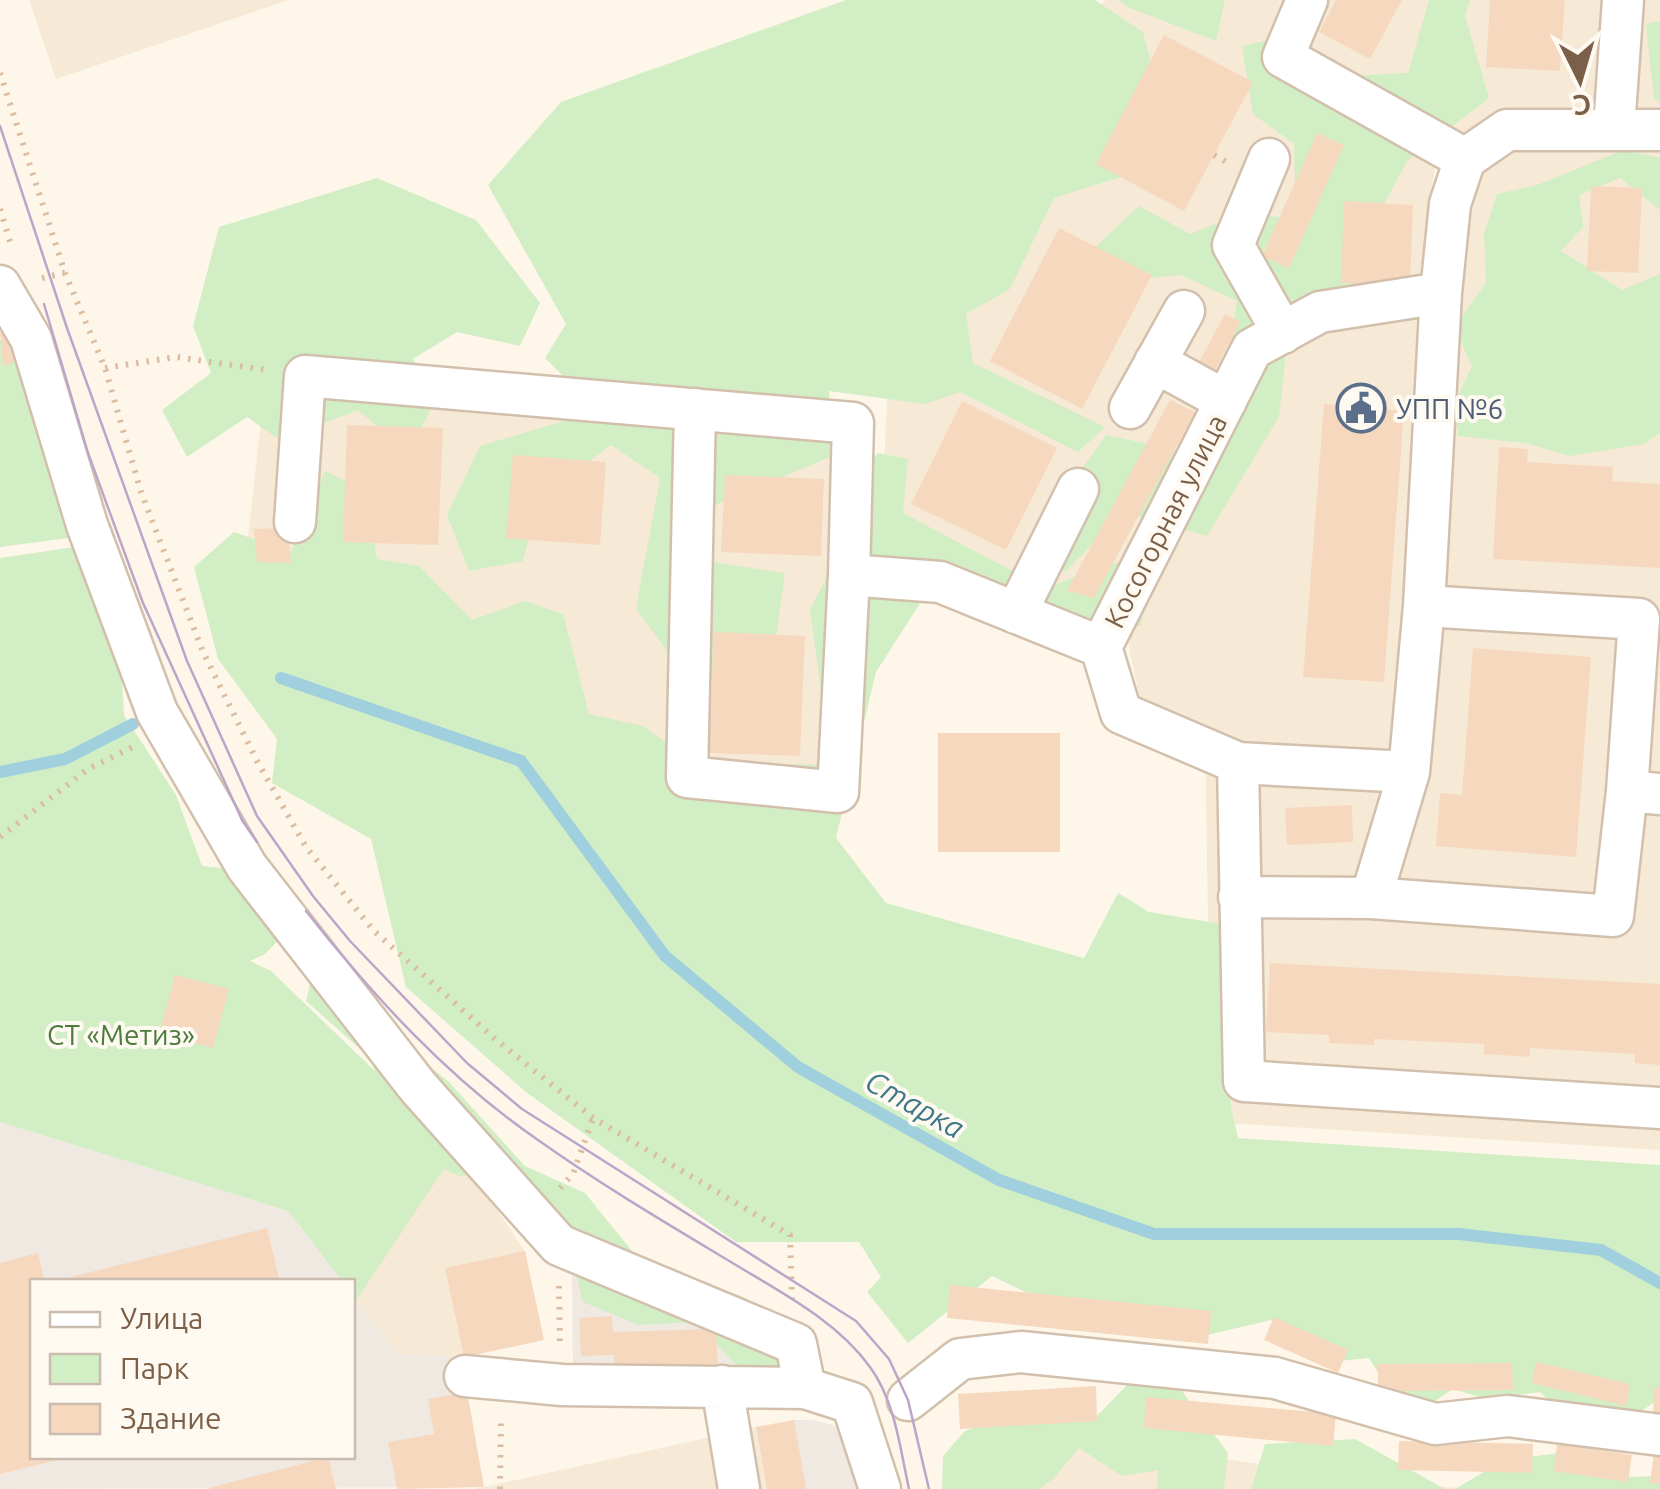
<svg xmlns="http://www.w3.org/2000/svg" width="1660" height="1489" font-family="Ubuntu,sans-serif">
<style>
.residential{fill:#f6ead6}
.industrial{fill:#efe9e2}
.green{fill:#d2eec5}
.lines{fill:none;stroke-linecap:round;stroke-linejoin:round}
.stream{stroke:#a0cfdd;stroke-width:12}
.building{fill:#f6d8be}
.minor-casing{stroke:#d2c0ad;stroke-width:45}
.path{stroke:#dbbca0;stroke-width:6;stroke-dasharray:2.5 8;stroke-linecap:butt}
.minor{stroke:#fff;stroke-width:40}
.tram{stroke:#bca5ca;stroke-width:2.5}
.labels{text-anchor:middle;dominant-baseline:central;stroke-width:8;stroke-linejoin:round;paint-order:stroke}
.service-label{font-size:28px;fill:#4e5e75;stroke:#fffaf1;text-anchor:start}
.street-label{font-size:28px;fill:#7b5f49;stroke:#fffaf1}
.park-label{font-size:28px;fill:#4b7b3d;stroke:#fffaf1}
.water-label{font-size:30px;font-style:italic;fill:#3e7788;stroke:#fffaf1}
</style>
<rect width="100%" height="100%" fill="#fef7e9"/>
<!-- residential -->
<path class="residential" d="M29,0H289L56,79Z
M1104,0H1660V112L1501,110L1438,154L1428,206L1422,287L1314,297L1104,608L881,529L887,400Z
M1516,145L1660,151V1150L1211,1122L1205,731L1140,701L1128,642L1264,361L1331,327L1459,303L1465,208L1481,169Z
M264,392L839,444L824,800L711,795L244,574Z
M456,1150L525,1251L544,1340L464,1357L398,1354L356,1301Z
M756,1427L767,1489H475Z
M1121,1443L1384,1483L1476,1489H947L958,1456Z"/>
<!-- industrial -->
<path class="industrial" d="M0,1122L288,1211L342,1281L32,1282V1456H352L353,1296L398,1354L464,1357L467,1392L484,1487L0,1489Z
M572,1270L724,1324L778,1375L573,1376Z
M794,1420H813L833,1425L853,1443L861,1489H767L756,1427Z"/>
<!-- green -->
<path class="green" d="M846,0H1095L1143,32L1166,118L1143,170L1054,198L1010,289L966,314L973,363L1105,427L1078,452L960,392L925,404L829,391L830,457L701,511L712,562L785,573L772,667L691,685L636,608L660,478L611,445L538,500L523,561L469,571L447,515L480,446L598,411L545,358L566,324L488,185L561,102Z
M1118,0H1225L1216,41L1130,8Z
M1429,0H1470L1465,16L1489,98L1407,161L1363,243L1384,288L1290,314L1279,417L1207,536L1124,513L1065,572L1026,547L1106,435L1181,451L1223,393L1237,301L1181,275L1115,282L1089,253L1139,206L1190,234L1243,213L1296,219L1294,144L1253,114L1242,46L1301,33L1324,77L1408,73Z
M1660,21V102L1654,99L1646,24Z
M1624,150L1660,158V210L1620,178L1579,195L1583,227L1561,251L1622,290L1660,274V433L1644,444L1570,456L1525,443L1458,436L1455,402L1472,366L1454,327L1486,283L1484,233L1497,194L1537,185Z
M377,178L476,220L540,303L520,346L457,332L413,359L435,400L409,453L358,410L280,440L247,417L187,457L162,410L211,373L193,326L219,227Z
M0,340L39,381L76,537L0,547Z
M878,453L908,459L903,513L1046,589L1108,562L1154,569L1141,625L1092,638L926,594L876,672L836,838L886,903L1084,958L1118,893L1149,912L1222,924L1231,1107L1238,1138L1660,1165V1398L1636,1415L1583,1433L1540,1392L1486,1399L1453,1389L1429,1405L1389,1391L1369,1358L1320,1363L1271,1320L1190,1339L1073,1315L992,1276L908,1343L867,1292L881,1277L859,1242H736L527,1093L406,987L371,839L272,783L277,739L218,659L194,567L234,532L291,552L325,471L364,490L377,559L419,566L472,620L525,601L563,614L589,714L643,726L692,761L818,765L822,698L810,609L836,561L841,487Z
M81,546L120,654L124,715L176,795L202,866L271,873L299,919L265,954L250,961L271,971L375,1071L369,1057L306,1001L313,972L449,1082L525,1166L585,1193L636,1256L746,1298L781,1335L786,1378L735,1364L695,1322L639,1325L583,1302L566,1236L508,1172L459,1176L444,1169L356,1301L353,1296L352,1282L342,1281L288,1211L0,1122V558Z
M1176,1383L1228,1453L1224,1489H1157L1158,1470L1122,1476L1079,1448L1053,1479L1039,1489H942L943,1456L965,1431L1057,1397L1092,1421L1128,1384Z
M1355,1439L1445,1489H1251L1265,1444Z
M1559,1453L1623,1477L1660,1476V1489H1455L1504,1460Z"/>
<g class="lines">
<!-- stream -->
<path class="stream" d="M281,678L521,761L665,956L798,1067L999,1180L1154,1234H1459L1601,1250L1660,1283
M0,772L65,759L133,724"/>
</g>
<!-- building -->
<path class="building" d="M1336,0H1402L1370,59L1319,32Z
M1490,0H1565L1560,71L1486,67Z
M1164,35L1253,82L1184,211L1096,164Z
M1317,133L1344,145L1289,268L1262,256Z
M1591,186L1642,188L1638,273L1587,271Z
M1344,201L1413,205L1410,286L1341,283Z
M1059,228L1152,275L1082,409L990,361Z
M1225,314L1240,322L1215,370L1199,362Z
M8,329L20,360L3,366L0,332Z
M1170,400L1195,412L1094,598L1067,591Z
M962,401L1057,448L1006,550L911,504Z
M1324,404L1404,411L1384,682L1303,677Z
M347,425L443,428L438,545L343,542Z
M1499,447L1528,449L1527,462L1613,467L1612,481L1660,484V568L1493,559Z
M513,455L606,462L600,545L506,538Z
M725,475L824,479L821,556L721,552Z
M288,528L291,563L257,562L254,529Z
M714,632L805,636L800,756L709,753Z
M1473,648L1591,657L1576,857L1436,846L1440,793L1462,795Z
M938,733H1060V852H938Z
M1352,805L1353,842L1287,845L1285,808Z
M1270,963L1660,984V1065L1635,1063V1054L1530,1048V1057L1484,1054V1044L1374,1039V1045L1329,1043V1035L1266,1032Z
M175,975L229,989L213,1048L159,1034Z
M267,1228L280,1282H59V1280Z
M525,1251L544,1340L464,1357L445,1268Z
M38,1253L45,1282H32V1456L65,1458L0,1474V1263Z
M950,1285L1211,1311L1208,1344L947,1318Z
M612,1316L613,1332L716,1329L718,1369L614,1372V1355L581,1356L579,1318Z
M1274,1317L1348,1350L1338,1373L1264,1340Z
M1536,1362L1630,1384L1626,1406L1532,1383Z
M1512,1363L1513,1390L1378,1391V1364Z
M1096,1386L1097,1421L960,1429L958,1394Z
M1654,1388H1660V1417H1653Z
M467,1392L484,1487L397,1489L388,1442L434,1434L428,1399Z
M1146,1397L1336,1414L1333,1446L1144,1428Z
M794,1420L806,1489H767L756,1427Z
M1399,1441L1533,1444L1532,1473L1398,1470Z
M1557,1444L1632,1455L1628,1482L1554,1471Z
M1654,1452L1660,1453V1484L1650,1483Z
M328,1457L336,1489H209V1488Z"/>
<g class="lines">
<!-- minor casing -->
<g class="minor-casing">
<path id="minor" d="M1307,0L1283,57L1465,159
M1614,128L1623,0
M1269,159L1233,245L1283,333
M0,286L31,339L87,525L157,712L247,867L418,1087L559,1245L796,1344L805,1388
M1155,362L1226,401
M1130,408L1184,311
M295,522L305,376L853,423L849,575L838,792L687,777L695,409
M849,575L940,582L1101,647L1252,349L1320,312L1441,293
M1424,606L1639,619L1627,791
M1016,613L1078,489
M1101,647L1121,713L1238,763L1244,1081L1660,1108
M1238,763L1409,772
M1239,897L1371,898L1613,916L1627,791L1660,794
M1371,898L1409,772L1424,606L1441,293L1450,204L1465,159L1507,130H1660
M465,1376L562,1385L805,1388L852,1403L880,1489
M722,1386L739,1489
M908,1400L960,1359L1021,1352L1275,1378L1435,1424L1508,1416L1660,1435"/>
</g>
<!-- path -->
<path class="path" d="M0,73L65,273L105,368L141,492L203,652L257,761L306,847L374,931L494,1038L593,1118L790,1235L792,1299
M1214,155L1228,163
M0,209L12,248
M42,278L65,273
M105,368L176,357L267,370
M0,837L88,769L135,746
M560,1188L573,1174L593,1118
M559,1286L560,1348
M500,1489L501,1416"/>
<!-- minor -->
<use href="#minor" class="minor"/>
<!-- tram -->
<path class="tram" d="M0,126L67,328L187,661L257,816L313,896L350,941L467,1063L522,1109L856,1321L889,1359L908,1400L929,1489
M44,304L88,453L143,603L242,820L257,842
M306,911C373,996 448,1078 538,1140C600,1184 666,1223 731,1262C780,1292 836,1320 870,1367C895,1401 900,1448 909,1489"/>
</g>
<!-- icons -->
<defs>
<g id="civic-ring" transform="scale(2.5)"><circle r="9.5" fill="#fffaf1" stroke="#5c6f8a" stroke-width="1.5"/><path d="M-.6-6.5H3V-4.5H.6V-3L4-1V1h2V6H-6V1h2V-1L-.6-3ZM-1.2 2.5V6h2.4V2.5Z" fill="#5c6f8a"/></g>
</defs>
<g fill-rule="evenodd">
<use href="#civic-ring" x="1361" y="408"/>
</g>
<g class="labels">
<!-- service labels -->
<g class="service-label">
<text x="1396" y="408">УПП №6</text>
</g>
<!-- street labels -->
<g class="street-label">
<text transform="translate(1165 521) rotate(-63)">Косогорная улица</text>
</g>
<!-- park labels -->
<g class="park-label">
<text x="121" y="1034">СТ «Метиз»</text>
</g>
<!-- water labels -->
<g class="water-label">
<text transform="translate(915 1104) rotate(29)">Старка</text>
</g>
</g>
<!-- legend -->
<rect x="30" y="1279" width="325" height="180" fill="#fffaf1" stroke="#cabcae" stroke-width="2.5"/>
<rect x="50" y="1312" width="50" height="15" fill="#ffffff" stroke="#cabcae" stroke-width="2.5"/>
<text x="120" y="1329" font-size="30" fill="#7b5f49">Улица</text>
<rect x="50" y="1354" width="50" height="30" fill="#d2eec5" stroke="#cabcae" stroke-width="2.5"/>
<text x="120" y="1379" font-size="30" fill="#7b5f49">Парк</text>
<rect x="50" y="1404" width="50" height="30" fill="#f6d8be" stroke="#cabcae" stroke-width="2.5"/>
<text x="120" y="1429" font-size="30" fill="#7b5f49">Здание</text>
<!-- north arrow -->
<g transform="translate(1580 80) rotate(175)" stroke="#fffaf1" stroke-width="8" paint-order="stroke">
<path d="M0-8L18 38L0 25L-18 38Z" fill="#7b5f49"/>
<text y="-15" font-size="28" font-weight="bold" text-anchor="middle" fill="#7b5f49">С</text>
</g>
</svg>
